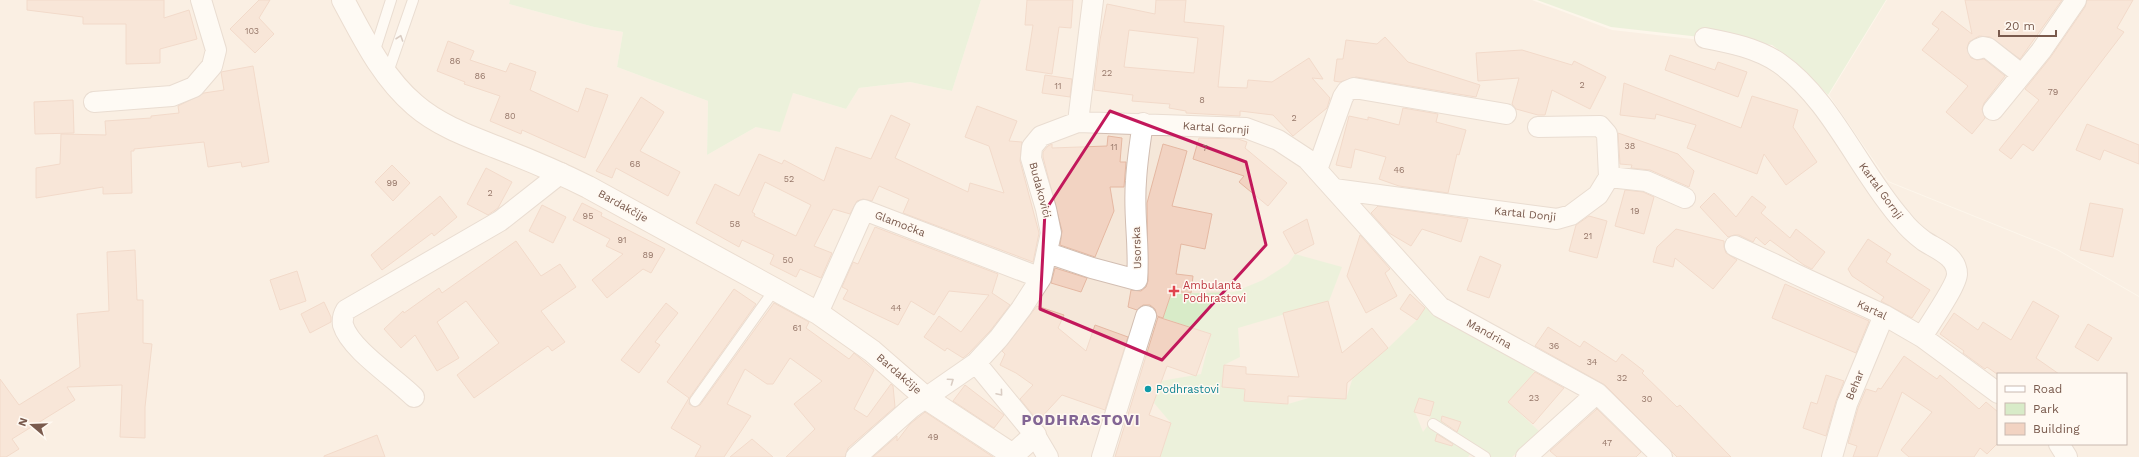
<svg xmlns="http://www.w3.org/2000/svg" width="2139" height="457" font-family="'Work Sans',sans-serif">
<style>
.residential{fill:#f5e7d9;fill-rule:evenodd}
.green{fill:#d8ebc8;fill-rule:evenodd}
.building{fill:#f2d3c2;stroke:#e5b8a2;fill-rule:evenodd}
.lines{fill:none;stroke-linecap:round;stroke-linejoin:round}
.lane-casing{stroke:#d2beb2;stroke-width:12}
.street-casing{stroke:#d2beb2;stroke-width:22}
.secondary-casing{stroke:#d5beaf;stroke-width:24}
.lane{stroke:#fff;stroke-width:10}
.street{stroke:#fff;stroke-width:20}
.secondary{stroke:#fff;stroke-width:22}
.oneway{stroke:#af9c94}
.marked{fill:none;stroke:#c2185b;stroke-width:3;stroke-linejoin:round}
.health-dot{fill:#e0444e;stroke:#fff9f2;stroke-width:1.5}
.culture-dot{fill:#0f9aa8;stroke:#fff9f2;stroke-width:1.5}
.labels{text-anchor:middle;dominant-baseline:central;stroke-width:3;stroke-linejoin:round;paint-order:stroke}
.number-label{font-size:9px;fill:#97786a}
.street-label{font-size:11px;fill:#795a4d;stroke:#fff9f2}
.health-label{font-size:11px;fill:#be3a42;stroke:#fff9f2;text-anchor:start}
.culture-label{font-size:11px;fill:#0d838f;stroke:#fff9f2;text-anchor:start}
.district-label{font-size:15px;font-weight:bold;letter-spacing:1px;fill:#826594;stroke:#fff9f2}
</style>
<rect width="100%" height="100%" fill="#fdf5eb"/>
<!-- residential -->
<path class="residential" d="M0,0H510L509,4L594,27L623,32L617,67L708,101L707,155L756,127L793,93L846,109L859,88L910,82L952,91L981,0H1532L1612,30L1772,48L1827,96L1888,182L2057,250L2139,297V457H0ZM1998,374H2126V444H1998Z
M1887,0H2139V296L2057,249L1888,181L1829,95Z"/>
<!-- green -->
<path class="green" d="M510,0H981L952,91L910,82L859,88L846,109L793,93L780,132L756,127L707,155L708,101L617,67L623,32L594,27L509,4Z
M1537,0H1886L1828,95L1796,63L1772,45L1611,27Z
M1295,254L1342,267L1329,301L1238,328L1240,357L1224,365L1222,387L1244,389V401L1288,404L1312,397L1346,399L1353,377L1388,348L1417,320L1427,305L1535,371L1508,402L1540,432L1512,457H1477L1472,452L1468,457H1160L1171,423L1154,403L1161,381L1201,374L1211,334L1163,318L1171,294L1234,292L1263,280L1288,264ZM1419,398L1434,402L1428,425L1423,432L1415,412ZM1449,418L1460,422L1457,433L1445,429Z"/>
<!-- building -->
<path class="building" d="M27,0H164V18L189,10L197,39L160,49V63L126,64V24H83V17L27,10Z
M259,0H270L259,18L274,34L255,53L230,29Z
M1027,0H1073L1071,28L1059,27L1052,74L1026,70L1033,25H1025Z
M1156,0H1186L1184,22L1224,26L1218,87L1247,88L1248,80L1272,82L1309,58L1323,79L1312,78L1330,98L1327,108L1293,136L1273,115L1240,111V116L1186,113V111L1169,108L1170,104L1132,101L1133,95L1094,90L1100,40L1107,4L1155,14ZM1129,30L1198,38L1194,73L1124,67Z
M1965,0H2062L2020,59L1990,37L1979,36L1969,42L1967,48L1971,58L1977,60L1984,59L2005,76L1984,103L1982,109L1985,118L1972,134L1946,112L1968,86L1922,50L1939,29L1932,24L1942,11L1972,34Z
M2087,0H2133L2117,28L2124,32L2033,151L2023,144L2011,159L1999,150L2039,100L2025,89L2050,58L2085,7Z
M1385,37L1408,62L1480,85L1476,97L1356,77L1340,82L1334,81L1337,59H1343L1346,40L1377,44Z
M448,41L474,51L470,60L506,72L510,63L536,72L530,90L578,112L586,88L608,95L585,158L522,130L521,134L490,121L500,96L464,84L465,82L437,71Z
M1522,50L1572,65L1574,61L1606,77L1590,109L1552,90L1545,115H1538L1516,109L1512,104L1519,78L1478,81L1476,53Z
M1670,55L1715,70L1718,62L1747,72L1738,97L1665,70Z
M253,66L269,162L242,167L241,162L208,167L204,142L134,149V151H131L132,193L103,194V187L36,198V168L60,164L61,134L106,135L105,121L151,118V116L179,113L178,106L204,93L224,90L221,72Z
M1045,75L1072,79L1070,97L1042,93Z
M1624,83L1741,128L1752,96L1798,110L1793,127L1817,162L1786,185L1764,154L1757,174L1687,148L1696,125L1656,114L1655,119L1620,115Z
M641,97L664,112L640,151L680,172L668,196L616,168L612,178L596,171Z
M73,100L74,133L35,134L34,102Z
M977,106L1017,121L1009,141L1022,142L1020,161L1039,233L1033,262L903,213L909,199L879,186L872,201L863,199L857,201L850,214L833,209L814,246L832,253L821,278L800,269L796,277L770,264L774,255L742,240L739,247L696,223L715,184L739,196L759,154L782,164L784,160L824,181L836,147L871,159L891,115L910,124L895,158L968,192L970,183L1004,193L989,146L965,137ZM765,182L811,205L796,236L754,216L755,214L752,212Z
M1403,108L1438,114L1436,122L1466,130L1459,155L1457,154L1448,193L1399,186L1379,179L1386,157L1355,149L1351,168L1336,165L1349,116L1368,120V117L1399,125Z
M2087,124L2139,145V164L2104,150L2100,160L2076,150Z
M1618,133L1678,154L1694,171L1689,187L1650,170L1631,168L1632,165L1620,164Z
M1108,136L1122,138L1120,162H1126L1124,187H1110L1114,211L1095,257L1060,245L1062,231L1043,157V152L1048,146L1052,144V148L1107,146Z
M1199,138L1238,139L1247,142L1245,148L1287,183L1268,206L1239,182L1244,176L1193,159Z
M1163,144L1187,151L1172,206L1212,214L1205,249L1181,244L1176,274L1193,276L1191,293L1172,291L1163,318L1157,316L1155,309L1150,305H1143L1137,310L1128,307L1131,290L1141,291L1146,287L1148,281L1147,203Z
M392,165L410,183L393,201L375,182Z
M486,168L512,182L498,208L488,215L467,204Z
M1625,190L1643,192L1654,197L1644,234L1615,226Z
M1714,193L1736,217L1752,196L1766,207L1761,213L1790,238L1796,229L1825,252L1812,269L1804,265L1770,240L1765,245L1756,237L1753,242L1739,235H1734L1728,237L1700,207Z
M440,196L457,217L434,236L432,233L382,270L371,255Z
M582,203L602,213L601,216L665,249L651,273L643,269L607,298L592,280L623,254L606,246L610,239L573,220Z
M2090,203L2123,209L2113,257L2080,250Z
M542,205L566,217L553,243L529,231Z
M1378,206L1468,219L1461,242L1422,229L1411,246L1389,233L1371,213Z
M1589,216L1607,221L1597,258L1569,251L1576,225Z
M1307,219L1314,244L1295,254L1283,232Z
M875,227L998,274L992,293L1010,305L990,331L968,354L963,358L947,348L945,351L924,337L939,316L961,332L989,295L949,291L934,315L911,301L898,325L843,299L848,290L842,287L853,262L858,264Z
M1676,229L1724,241V247L1726,253L1737,260L1713,289L1675,258L1673,267L1653,262L1657,247Z
M1360,235L1390,269L1385,273L1397,296L1366,313L1347,276Z
M1868,239L1891,254L1886,262L1930,290L1912,318L1881,301L1884,297L1852,276L1848,269Z
M516,241L541,276L560,264L576,287L541,311L565,342L552,351L548,346L474,398L457,375L499,343L466,301L437,322L459,358L437,371L415,335L401,348L384,329L403,311L404,313L439,288L442,293Z
M135,250L137,300H143V343L152,344L145,407V438L120,437L122,385L67,387L75,400L12,439L19,449L6,457H0V379L19,405L80,367L77,314L109,311L107,252Z
M1480,256L1501,265L1489,298L1467,290Z
M1055,268L1087,278L1081,292L1051,283Z
M297,271L306,301L280,310L270,280Z
M1785,284L1869,321L1856,353L1772,318Z
M734,289L756,304L690,397L689,404L695,407L700,405L774,303L809,322L806,328L849,359L854,353L874,370L854,409L867,417L891,384L893,386L895,407L848,448L845,457H786L815,429L794,404L822,381L790,358L773,384H767L745,369L727,404L751,416L724,457H695L701,446L671,428L689,398L667,382Z
M1410,294L1425,308L1417,320L1400,309Z
M1328,301L1342,353L1372,328L1388,348L1347,383L1346,399L1288,396V404L1244,401L1245,389L1222,387L1224,365L1246,367V374L1299,377L1283,313Z
M2033,301L2059,316L2036,358L2059,374H1997L1987,367L1985,369L1963,353L1964,351L1940,334L1954,313L1978,330L1983,322L2011,340Z
M324,302L331,317V322L310,333L301,314Z
M666,303L678,313L655,342L660,345L639,373L621,360Z
M1037,306L1064,315L1058,328L1086,351L1095,325L1128,337L1105,410L1062,395L1038,421L1020,399L1033,385L1016,373L1000,365L1005,354L1002,351Z
M1158,317L1211,334L1196,376L1167,366L1149,415L1171,423L1160,457H1115Z
M2088,324L2112,338L2098,361L2075,347Z
M1548,327L1580,347L1584,341L1616,362L1622,354L1644,371L1642,373L1677,407L1680,405L1731,457H1677L1605,385L1535,346Z
M1904,356L1937,379L1940,375L1979,409L1986,402L1998,412V443L1987,454L1980,448L1974,457H1909L1901,450L1932,412L1902,392L1877,457H1853L1857,446L1848,443L1858,408L1866,389L1876,392L1878,388L1881,389Z
M1535,372L1564,388L1533,424L1508,402Z
M1826,375L1844,381L1836,401L1826,436L1803,428L1811,402L1817,404Z
M965,385L1004,415L994,428L953,401Z
M1419,398L1434,402L1430,416L1414,412Z
M1597,409L1641,452L1636,457H1557L1550,451Z
M925,412L993,457H873L897,436V441L910,424Z
M1442,416L1461,422L1457,432L1441,421Z
M1437,434L1453,444L1452,446L1435,441Z
M377,435L385,457H324V456Z
M752,439L773,457H730Z"/>
<g class="lines">
<!-- lane casing -->
<g class="lane-casing">
<path id="lane" d="M374,53L391,0
M387,75L413,0
M695,401L775,289
M1433,424L1485,457"/>
</g>
<!-- street casing -->
<g class="street-casing">
<path id="street" d="M1705,38C1731,43 1757,48 1779,63C1831,99 1860,173 1902,220C1908,228 1916,235 1924,241C1936,249 1957,256 1957,274C1957,285 1929,325 1922,337
M1978,49L1983,47L1988,48L2021,74
M94,102L172,96L194,87L212,66L216,50L201,0
M1993,110L2041,51L2076,0
M1078,122L1246,128L1278,140L1307,159L1440,307L1597,393L1662,457
M1317,170L1343,97L1347,91L1354,88L1506,114
M1609,177L1646,181L1685,198
M1334,189L1557,219L1571,215L1598,195L1609,177L1607,134L1600,126L1538,127
M1735,246L1884,315L1922,337L1998,393
M1048,253L1092,268L1137,280C1140,247 1133,214 1136,181C1137,162 1140,142 1143,123
M818,313L864,210L1041,278
M976,363L1035,435L1048,457
M414,397C395,378 350,349 343,325C342,319 343,315 346,310L500,221L561,173
M2059,444L2067,457
M856,457L911,408L976,363L999,338L1021,309L1041,278L1051,233L1046,209L1031,158L1032,147L1041,136L1078,122L1093,0
M1102,457L1146,316
M1526,457L1597,393
M1832,457L1847,404L1884,315"/>
</g>
<!-- secondary casing -->
<g class="secondary-casing">
<path id="secondary" d="M343,0C363,37 382,77 415,105C438,125 468,136 496,147C527,159 558,172 588,187L818,313L872,351L926,398L1016,457
M1013,455L1035,435"/>
</g>
<!-- lane -->
<use href="#lane" class="lane"/>
<!-- street -->
<use href="#street" class="street"/>
<!-- secondary -->
<use href="#secondary" class="secondary"/>
</g>
<!-- one-way arrows -->
<defs><path id="oneway-chevron" d="M-2-3.5L2.5 0L-2 3.5" fill="none" stroke-width="1.6" stroke-linecap="round" stroke-linejoin="round"/></defs>
<g class="oneway">
<use href="#oneway-chevron" transform="translate(400 38) rotate(-71)"/>
<use href="#oneway-chevron" transform="translate(951 381) rotate(-35)"/>
<use href="#oneway-chevron" transform="translate(1000 393) rotate(50)"/>
</g>
<!-- marked area -->
<path d="M0 0H2139V457H0ZM1110,111L1246,162L1266,245L1162,360L1040,309L1045,211Z" fill="#fdf5eb" fill-opacity=".55" fill-rule="evenodd"/>
<path class="marked" d="M1110,111L1246,162L1266,245L1162,360L1040,309L1045,211Z"/>
<!-- markers -->
<path class="health-dot" d="M1172 285h4v4h4v4h-4v4h-4v-4h-4v-4h4z"/>
<circle class="culture-dot" cx="1148" cy="389" r="4"/>
<g class="labels">
<!-- number labels -->
<g class="number-label">
<text x="252" y="31">103</text>
<text x="455" y="61">86</text>
<text x="1107" y="73">22</text>
<text x="480" y="76">86</text>
<text x="1582" y="85">2</text>
<text x="1058" y="86">11</text>
<text x="2053" y="92">79</text>
<text x="1202" y="100">8</text>
<text x="510" y="116">80</text>
<text x="1294" y="118">2</text>
<text x="1630" y="146">38</text>
<text x="1114" y="147">11</text>
<text x="1205" y="148">7</text>
<text x="635" y="164">68</text>
<text x="1399" y="170">46</text>
<text x="789" y="179">52</text>
<text x="392" y="183">99</text>
<text x="490" y="193">2</text>
<text x="1635" y="211">19</text>
<text x="588" y="216">95</text>
<text x="735" y="224">58</text>
<text x="1588" y="236">21</text>
<text x="622" y="240">91</text>
<text x="648" y="255">89</text>
<text x="788" y="260">50</text>
<text x="896" y="308">44</text>
<text x="797" y="328">61</text>
<text x="1554" y="346">36</text>
<text x="1592" y="362">34</text>
<text x="1622" y="378">32</text>
<text x="1534" y="398">23</text>
<text x="1647" y="399">30</text>
<text x="933" y="437">49</text>
<text x="1607" y="443">47</text>
</g>
<!-- street labels -->
<g class="street-label">
<text transform="translate(1216 128) rotate(4)">Kartal Gornji</text>
<text transform="translate(1040 190) rotate(75)">Budakovići</text>
<text transform="translate(1881 191) rotate(54)">Kartal Gornji</text>
<text transform="translate(623 206) rotate(29)">Bardakčije</text>
<text transform="translate(1525 214) rotate(6)">Kartal Donji</text>
<text transform="translate(900 224) rotate(21)">Glamočka</text>
<text transform="translate(1137 248) rotate(-92)">Usorska</text>
<text transform="translate(1872 310) rotate(25)">Kartal</text>
<text transform="translate(1489 334) rotate(29)">Mandrina</text>
<text transform="translate(899 374) rotate(41)">Bardakčije</text>
<text transform="translate(1855 385) rotate(-67)">Behar</text>
</g>
<!-- health labels -->
<g class="health-label">
<text x="1183" y="285">Ambulanta<tspan x="1183" dy="13">Podhrastovi</tspan></text>
</g>
<!-- culture labels -->
<g class="culture-label">
<text x="1156" y="389">Podhrastovi</text>
</g>
<!-- district labels -->
<g class="district-label">
<text x="1081" y="420">PODHRASTOVI</text>
</g>
</g>
<!-- legend -->
<rect x="1997" y="373" width="130" height="72" fill="#fff9f2" stroke="#c9b9b0"/>
<rect x="2005" y="386" width="20" height="6" fill="#ffffff" stroke="#c9b9b0"/>
<text x="2033" y="393" font-size="12" fill="#795a4d">Road</text>
<rect x="2005" y="403" width="20" height="12" fill="#d8ebc8" stroke="#c9b9b0"/>
<text x="2033" y="413" font-size="12" fill="#795a4d">Park</text>
<rect x="2005" y="423" width="20" height="12" fill="#f2d3c2" stroke="#c9b9b0"/>
<text x="2033" y="433" font-size="12" fill="#795a4d">Building</text>
<!-- north arrow -->
<g transform="translate(32 425) rotate(289)" stroke="#fff9f2" stroke-width="3" paint-order="stroke">
<path d="M0-3L7 15L0 10L-7 15Z" fill="#795a4d"/>
<text y="-6" font-size="11" font-weight="bold" text-anchor="middle" fill="#795a4d">N</text>
</g>
<!-- scale -->
<path d="M1999 30v6h57v-6" fill="none" stroke="#795a4d" stroke-width="2"/>
<text x="2005" y="30" font-size="12" fill="#795a4d" stroke="#fff9f2" stroke-width="3" paint-order="stroke">20 m</text>
</svg>
